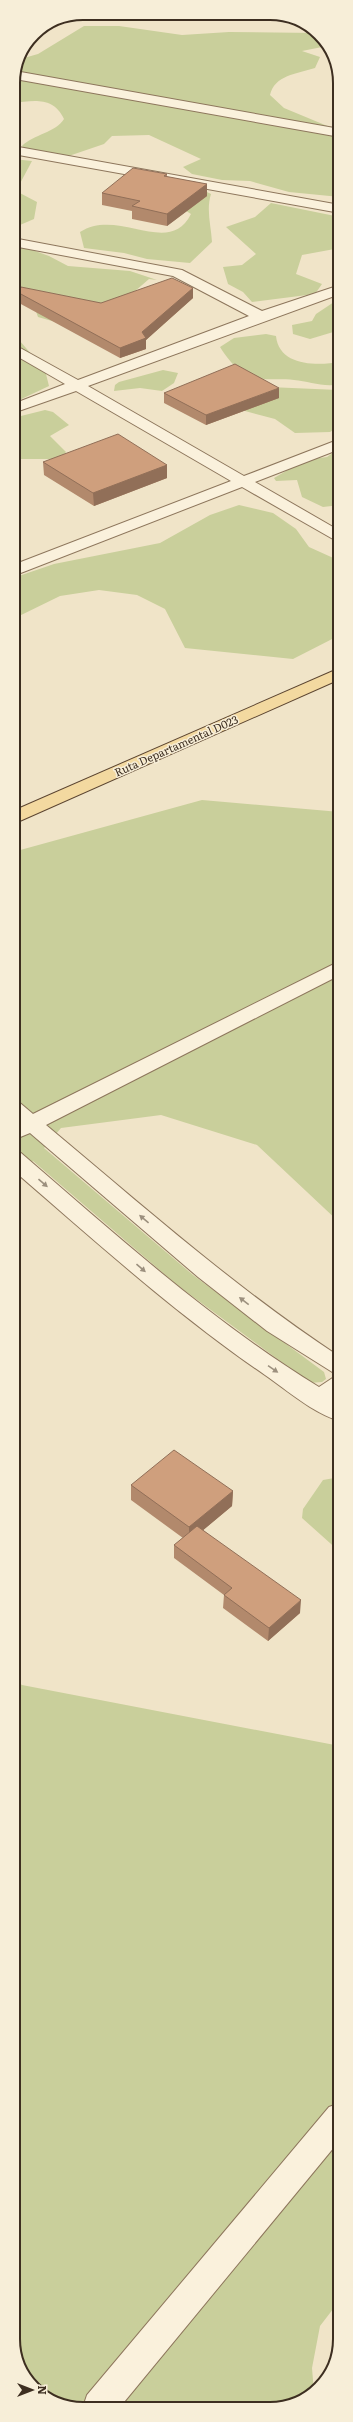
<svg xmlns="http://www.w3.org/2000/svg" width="353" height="2422" font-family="Literata,serif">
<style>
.green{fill:#c9cf9b}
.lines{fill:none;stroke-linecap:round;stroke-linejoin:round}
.minor-casing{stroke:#8d765c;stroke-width:2}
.major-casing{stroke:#5b4430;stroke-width:2}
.minor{fill:#faf1dc;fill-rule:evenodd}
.major{fill:#f3d9a0;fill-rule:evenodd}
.wall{fill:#b2896c}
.shaded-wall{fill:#916f58}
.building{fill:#cf9f7d;stroke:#916f58}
.oneway{fill:#9c907e}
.labels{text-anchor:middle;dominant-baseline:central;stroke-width:3;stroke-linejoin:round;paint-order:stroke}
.street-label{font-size:11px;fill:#3d2e20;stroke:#f7eed8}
.rim{fill:none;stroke:#3d2e20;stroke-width:2}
</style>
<rect width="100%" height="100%" fill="#f0e4c8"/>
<!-- green -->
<path class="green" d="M84,26H119L182,35L229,32L317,33L323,37L327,46L302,51L320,57L315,68C296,74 275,75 270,95L284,108L337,130L340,136V197L289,192L250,181L222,180L192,174L183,167L201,159L149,135L112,136L104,144L57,160L32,157L22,146C34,134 55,133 64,119C53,96 33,101 13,103V82L17,60L38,54Z
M13,159L32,161L16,191L37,202L34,219L13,228Z
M199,188L211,194C206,210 211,225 212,242L190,263L147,259L124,253L84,248L80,232C119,207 169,258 191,214L183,209Z
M271,203L340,217V248L302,255L296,274L322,284L315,294L252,302L243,292L228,284L223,267L242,265L256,254L226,227L255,217Z
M13,246L24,247L49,256L68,266L130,271L157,280L149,279L134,292L66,325L38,317L33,303L16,292H13Z
M340,298V330L310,339L293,334L292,325L312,321L316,314Z
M13,333L45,370L49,386L13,403Z
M266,334L276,336C279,366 316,366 340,362V384C324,388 309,381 294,380C279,378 260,382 245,374C235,368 226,357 220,347L234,338Z
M163,370L178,373L174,383L162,391L140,388L114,391L115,385L119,382Z
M269,387L338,390L340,426L330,432L295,433L275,419L245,411L240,395Z
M45,410L53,412L69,425L50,436L66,452L61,459H21L13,455V418Z
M340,448V505L323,507L302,497L297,480L276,481L274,478L305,460L327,457Z
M239,505L273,513L296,529L309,547L340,561V635L293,659L185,648L165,609L137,595L99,590L60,596L13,619V578L54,564L160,543L210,515Z
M202,800L340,812V1223L257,1145L161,1115L61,1128L44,1148L193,1275L324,1372L326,1379L322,1382L310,1383L177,1285L33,1161L13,1183V852Z
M340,1477V1552L302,1518L303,1509L323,1480Z
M13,1679L22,1685L340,1746V2300L320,2326L312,2368L314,2392L301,2402L275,2409L65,2407L30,2385L13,2344Z"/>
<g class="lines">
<!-- minor casing -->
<g class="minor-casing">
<path id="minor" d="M15,71L340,129V137L15,79Z
M13,146L340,205V213L13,154Z
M13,238L182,270L262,311L340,285V294L88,386L244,476L340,439V449L255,482L340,531V543L242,487L13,576V565L231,481L76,391L13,413V404L65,384L13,354V344L78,380L249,316L173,276L13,246Z
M340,961V975L46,1125C142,1205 235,1288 340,1357V1396L337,1399L340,1401V1421C313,1413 288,1391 265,1375C176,1314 95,1241 13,1170V1151L21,1153C116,1235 211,1321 319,1387L337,1375L267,1331L198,1277L30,1133L13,1140V1124L17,1122L13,1119V1101L20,1103L33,1114Z
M340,2103V2140L120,2407H83L87,2395L329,2107Z"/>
</g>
<!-- major casing -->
<g class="major-casing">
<path id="major" d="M340,668V679L13,824V811Z"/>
</g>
<!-- minor -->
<use href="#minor" class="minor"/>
<!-- major -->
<use href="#major" class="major"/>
</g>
<!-- wall -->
<path class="wall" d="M167,174V177L207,184V196L167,226L132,219V211L102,205V193Z
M193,288V298L146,340V349L120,358L19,303V293L101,303Z
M164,393L279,398L206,425L164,403Z
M43,462L167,465V478L94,506L44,475Z
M131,1485L233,1491L232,1506L203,1530L300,1613L268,1641L223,1608L224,1595L174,1558V1545L183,1538L131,1500Z"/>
<!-- shaded-wall -->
<path class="shaded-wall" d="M207,184V196L167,226V214Z
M193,288V298L146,340V349L120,358V348L142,332Z
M279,388V398L206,425V415Z
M19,455L20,468L13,471V458Z
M167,465V478L94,506L93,493Z
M19,506V520L13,522V508Z
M233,1491L232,1506L189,1542V1527Z
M301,1600L300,1613L268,1641L269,1628Z"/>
<!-- building -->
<path class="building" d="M133,168L167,174L164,176L207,184L167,214L132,206L140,201L102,193Z
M172,278L193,288L142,332L146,338L120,348L19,293L21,287L101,303Z
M235,364L279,388L206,415L164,393Z
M118,434L167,465L93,493L43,462Z
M13,452L19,455L13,458Z
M13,502L19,506L13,508Z
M174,1450L233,1491L189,1527L131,1485Z
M197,1526L301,1600L269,1628L224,1595L232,1588L174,1545Z"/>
<!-- one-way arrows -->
<defs><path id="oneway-solid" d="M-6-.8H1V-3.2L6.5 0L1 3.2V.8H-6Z"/></defs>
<g class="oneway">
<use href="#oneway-solid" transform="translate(43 1183) rotate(41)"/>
<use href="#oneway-solid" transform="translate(144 1219) rotate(-140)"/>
<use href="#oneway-solid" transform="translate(141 1268) rotate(41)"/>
<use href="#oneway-solid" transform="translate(244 1301) rotate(-142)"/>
<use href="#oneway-solid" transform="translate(273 1369) rotate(34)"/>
</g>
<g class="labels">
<!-- street labels -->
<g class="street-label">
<text transform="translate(176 745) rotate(-24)">Ruta Departamental D023</text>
</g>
</g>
<!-- crop -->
<path d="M0 0H353V2422H0ZM83 20H270A63 63 0 0 1 333 83V2339A63 63 0 0 1 270 2402H83A63 63 0 0 1 20 2339V83A63 63 0 0 1 83 20Z" fill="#f7eed8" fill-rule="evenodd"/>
<path class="rim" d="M83 20H270A63 63 0 0 1 333 83V2339A63 63 0 0 1 270 2402H83A63 63 0 0 1 20 2339V83A63 63 0 0 1 83 20Z"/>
<!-- north arrow -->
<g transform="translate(32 2390) rotate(90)" stroke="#f7eed8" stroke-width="3" paint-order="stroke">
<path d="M0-3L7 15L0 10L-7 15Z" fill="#3d2e20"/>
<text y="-6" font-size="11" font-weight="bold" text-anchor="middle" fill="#3d2e20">N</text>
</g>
</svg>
